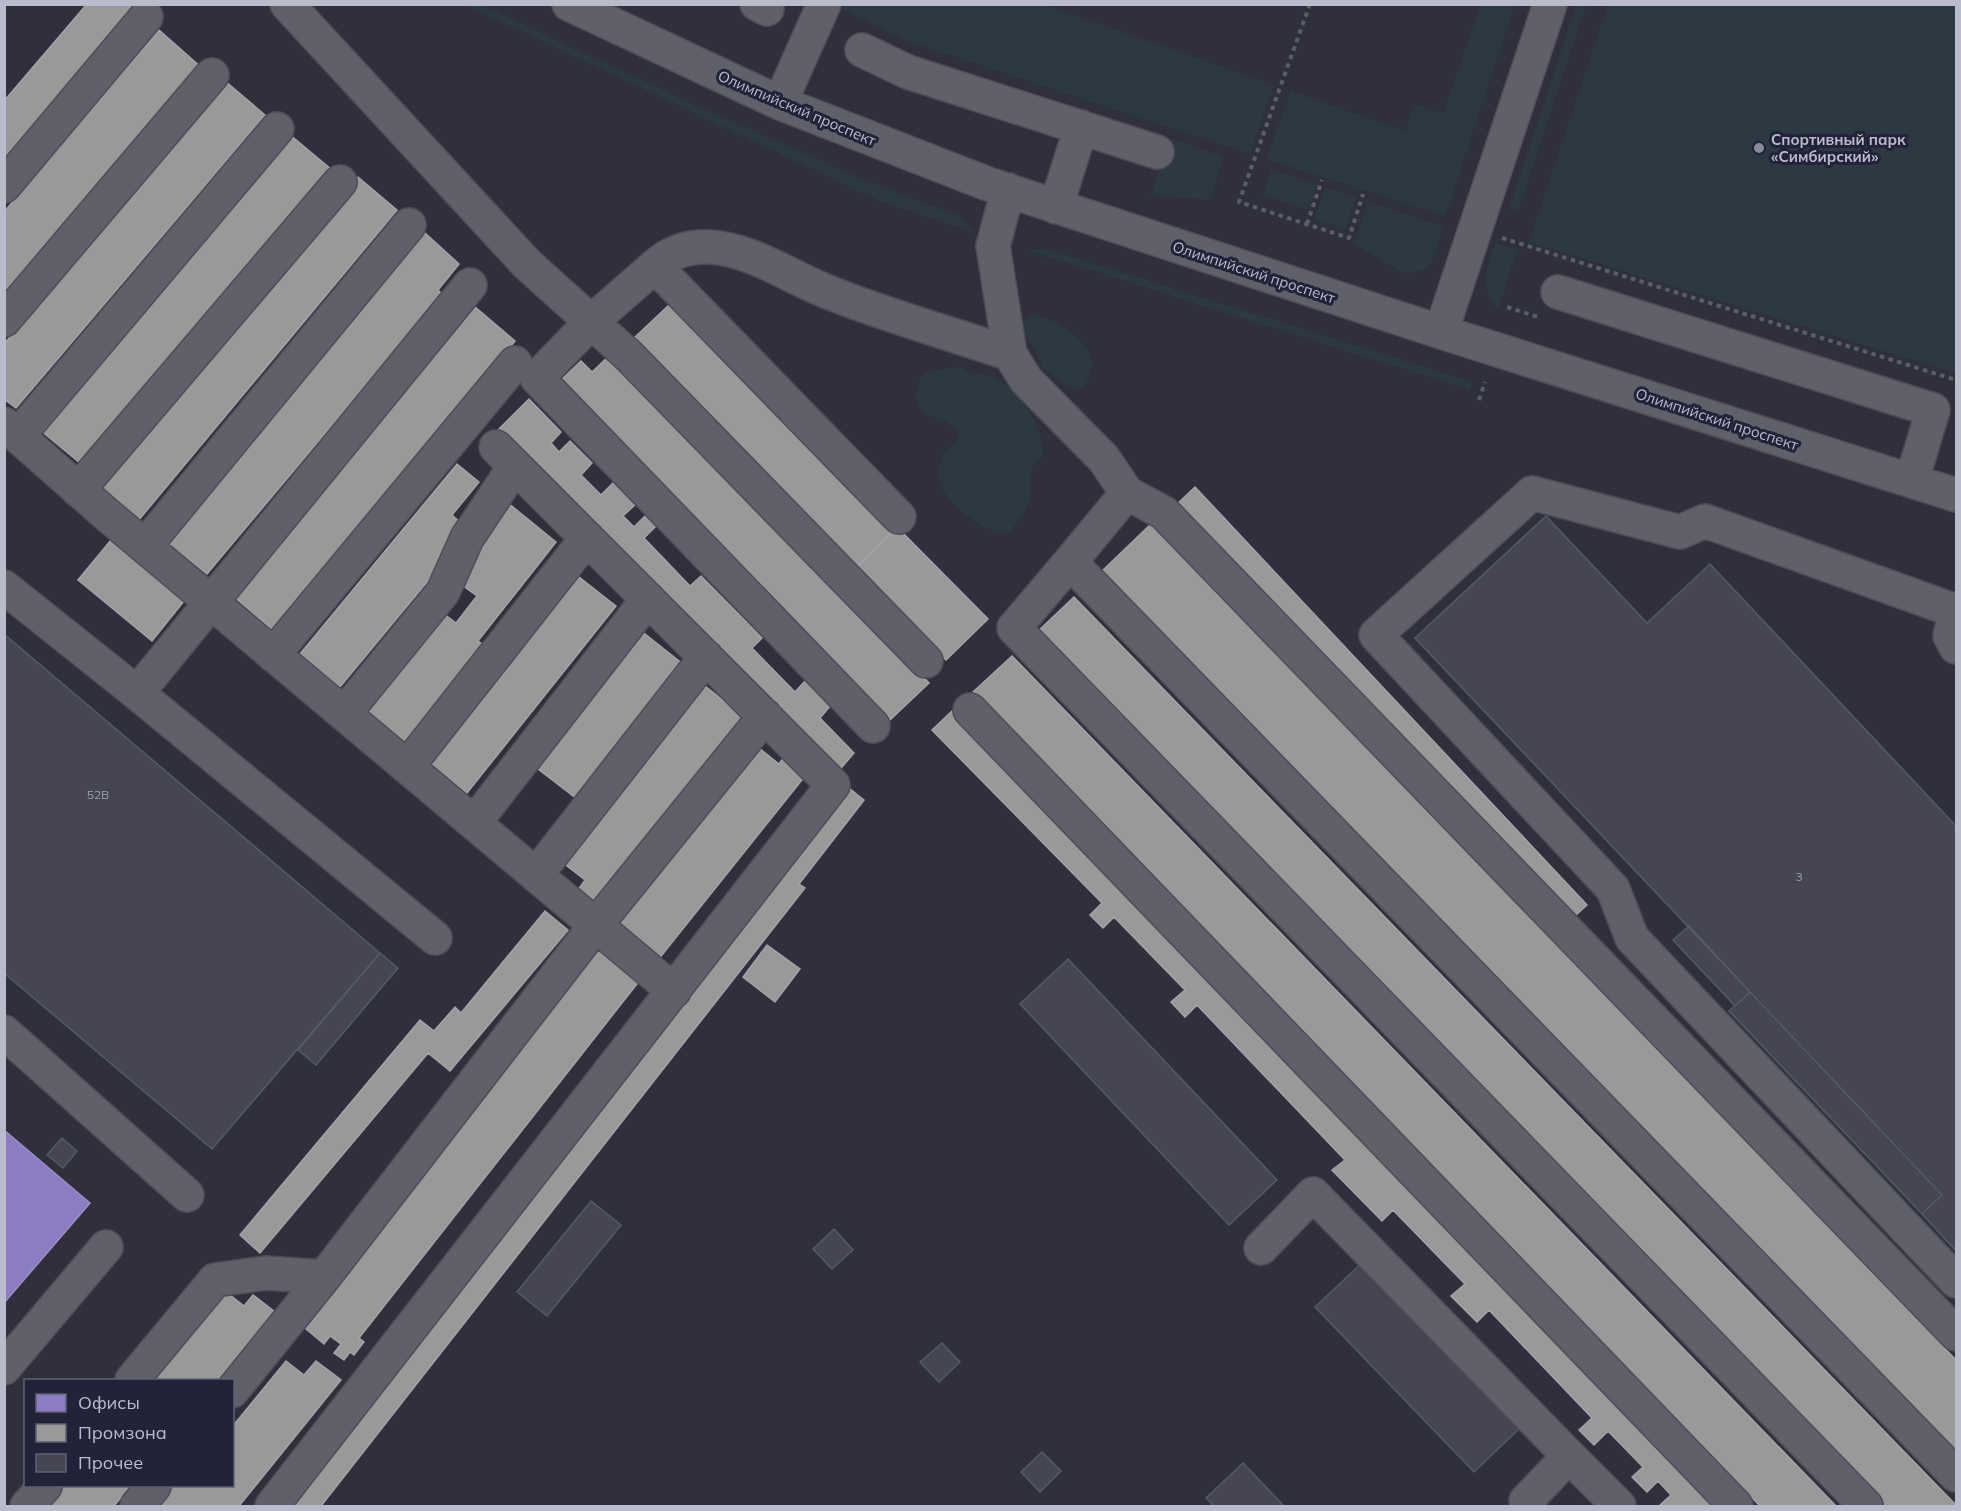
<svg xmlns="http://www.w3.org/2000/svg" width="1961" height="1511" font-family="Mulish,sans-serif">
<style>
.green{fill:#2c3842}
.offices{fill:#8e7cc3;stroke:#9b8fc6;stroke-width:1.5}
.industry{fill:#999;stroke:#a3a4a8;stroke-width:1.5}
.building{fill:#454651;stroke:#575964;stroke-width:1.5}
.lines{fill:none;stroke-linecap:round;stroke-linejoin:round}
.minor-casing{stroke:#4d4d56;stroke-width:36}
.path{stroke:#5c5e66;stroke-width:4;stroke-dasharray:4.5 4.5;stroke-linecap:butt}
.minor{stroke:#5f606a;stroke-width:33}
.poi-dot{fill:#898b9a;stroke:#212438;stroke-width:2}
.labels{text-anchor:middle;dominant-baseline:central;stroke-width:6;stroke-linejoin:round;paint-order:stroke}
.number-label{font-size:12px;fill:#9d9ead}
.street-label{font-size:15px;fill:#babccc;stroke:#212438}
.poi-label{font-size:15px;font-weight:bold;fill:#babccc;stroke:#212438;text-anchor:start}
</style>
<rect width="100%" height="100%" fill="#2f303c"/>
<!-- green -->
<path class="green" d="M1481,4L1515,5L1445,216L1266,159L1291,91L1405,131L1414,104L1443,114Z
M465,5H482L698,106L865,180L959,216L975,233L878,200Z
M844,5H1045L1274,85L1250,154L910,42L842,9Z
M1576,5H1586L1518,212L1509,209Z
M1608,5H1956V373L1529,242Z
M1169,138L1224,157L1210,200L1151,195Z
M1271,170L1317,184L1309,210L1263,195Z
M1325,187L1356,198L1345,230L1314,220Z
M1368,202L1444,227L1433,259L1425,270L1404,273L1354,244Z
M1495,242L1517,250L1498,309C1477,292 1488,265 1495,242Z
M1047,249L1472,382L1470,390L1027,250Z
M1031,315C1063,320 1113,352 1082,388L1067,387L1042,367C1039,349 1021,339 1023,321Z
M961,366L970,373C1011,369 1041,420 1044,457C1022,466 1036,484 1029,503C1025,513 1016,523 1010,532L998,534C964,518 910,478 956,442L958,432C950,418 937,422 925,413C912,402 915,384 924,373Z"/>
<!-- offices -->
<path class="offices" d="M4,1130L90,1203L4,1303Z"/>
<!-- industry -->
<path class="industry" d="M87,4H129L135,9L4,162V101Z
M159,30L202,68L4,297V212Z
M225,81L265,115L16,408L4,399V344Z
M289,134L331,169L80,463L40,430Z
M358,177L397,210L138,521L98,488Z
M425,233L459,264L438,290L442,294L207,574L167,542Z
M669,305L892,532L856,568L633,339Z
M474,306L515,341L273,630L232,595Z
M611,354L929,683L890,720L561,380L581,361L592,372Z
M529,399L561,432L551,443L559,452L570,441L592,463L581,475L601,495L615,481L637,503L623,516L634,527L646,515L656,526L644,538L690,586L701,576L762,638L752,648L795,692L805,681L831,705L820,718L854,753L836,774L498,430Z
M457,464L479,482L452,515L464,526L451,553L340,687L300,654Z
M1195,487L1587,905L1566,924L1174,507Z
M508,503L556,542L478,641L482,644L474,654L477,656L406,742L366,709L444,614L456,623L477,596L458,582L477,557L471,552Z
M1152,523L1956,1360V1455L1100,573Z
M897,527L988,619L946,660L856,568Z
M111,540L184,601L152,641L78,580Z
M574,573L616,606L467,793L427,761L443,742L446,745L484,698L478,693Z
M1074,597L1956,1505V1506H1884L1035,634Z
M640,630L683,664L577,799L533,765Z
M1012,656L1836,1506H1760L973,692Z
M705,686L744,717L598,905L578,890L585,880L566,865Z
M952,711L1719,1506H1659L1671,1495L1658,1481L1647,1492L1632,1477L1643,1467L1608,1431L1594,1445L1579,1430L1592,1418L1489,1310L1477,1322L1451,1296L1465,1284L1393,1210L1382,1221L1332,1170L1345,1160L1197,1005L1185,1017L1171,1002L1185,990L1114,917L1103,928L1090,915L1102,903L932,730Z
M759,748L779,764L787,753L809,771L658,960L616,927Z
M844,784L864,800L799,884L805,888L321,1506H282Z
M545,911L568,930L450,1071L428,1053L260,1253L240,1235L420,1020L434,1031L455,1007L461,1013Z
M601,945L640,980L359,1338L364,1342L354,1355L350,1352L344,1360L334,1353L341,1344L330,1336L324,1344L306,1329L314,1319L309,1314Z
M767,945L800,969L775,1002L743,977Z
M225,1291L244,1306L253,1295L274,1311L217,1380H150Z
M286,1361L304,1375L316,1361L341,1380L239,1506H155L173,1486H232V1427Z
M63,1486H131L114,1506H45Z"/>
<!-- building -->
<path class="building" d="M1546,516L1647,623L1710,564L1956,826V1251L1922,1214L1942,1195L1415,638Z
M4,634L380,953L212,1149L4,973Z
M1689,926L1750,992L1735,1006L1673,940Z
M380,953L398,968L316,1065L298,1050Z
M1068,959L1277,1180L1229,1225L1020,1004Z
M1750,992L1942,1195L1922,1214L1729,1011Z
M62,1138L77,1151L63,1168L47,1155Z
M591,1201L621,1225L547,1316L517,1292Z
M834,1229L853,1250L832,1269L813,1249Z
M1364,1261L1522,1426L1474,1472L1315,1307Z
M942,1343L960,1362L939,1382L920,1362Z
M1042,1452L1061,1471L1040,1492L1021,1472Z
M1243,1463L1284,1506H1214L1206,1498Z"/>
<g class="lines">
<!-- minor casing -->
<g class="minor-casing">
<path id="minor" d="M287,4L527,264L628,355L926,661
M569,4L780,103L988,184L1441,332L1956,495
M757,4L767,9
M862,50L908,72L1157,152
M780,103L824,4
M4,186L146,17
M1008,190L993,246L1010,354
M1056,207L1081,127
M655,266C670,252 687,246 709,247C751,249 790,277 828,292C887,316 950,333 1010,354L1026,380L1104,459L1127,493L1164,513L1956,1334
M1558,292L1933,410L1912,480
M4,320L212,75
M1441,332L1550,4
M4,424L105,513L674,991
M18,436L277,129
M78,490L340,182
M1127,493L1070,562L1956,1475
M145,546L409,225
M1070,562L1014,628L1866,1506
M4,587L137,693L470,285
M1956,609L1950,636L1956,647
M1956,611L1705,521L1680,532L1532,493L1376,635L1613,889L1632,938L1956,1281
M273,655L515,363
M137,693L435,938
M970,710L1736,1506
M344,714L443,592L467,538L515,466
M873,726L537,378L592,321L655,266L899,517
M407,767L587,538
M474,823L648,599
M536,875L706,657
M4,1032L187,1195
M1261,1248L1313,1194L1569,1456
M4,1368L106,1247
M132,1380L215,1280L266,1273L324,1277
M232,1391L324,1277L596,925L765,716
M1526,1501L1569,1456L1619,1506
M27,1506L45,1486
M137,1506L154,1486
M272,1506L833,785L496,447"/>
</g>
<!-- path -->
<path class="path" d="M1310,4L1239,202L1349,238L1363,194
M1307,224L1322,180
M1502,238L1956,380
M1507,307L1541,318
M1479,400L1485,382"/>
<!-- minor -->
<use href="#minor" class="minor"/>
</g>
<!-- markers -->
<circle class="poi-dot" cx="1759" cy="148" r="6"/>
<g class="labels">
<!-- number labels -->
<g class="number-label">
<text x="98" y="794">52В</text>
<text x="1799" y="876">3</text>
</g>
<!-- street labels -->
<g class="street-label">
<text transform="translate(797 108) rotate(23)">Олимпийский проспект</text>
<text transform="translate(1254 272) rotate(18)">Олимпийский проспект</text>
<text transform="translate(1717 419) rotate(18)">Олимпийский проспект</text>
</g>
<!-- poi labels -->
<g class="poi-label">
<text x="1771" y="139">Спортивный парк<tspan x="1771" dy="17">«Симбирский»</tspan></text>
</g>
</g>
<!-- border -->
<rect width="1961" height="1511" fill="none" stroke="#babccc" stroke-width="12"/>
<!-- legend -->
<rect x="24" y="1379" width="210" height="108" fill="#212438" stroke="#5e6173" stroke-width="1.5"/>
<rect x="36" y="1394" width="30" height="18" fill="#8e7cc3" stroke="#5e6173" stroke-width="1.5"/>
<text x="78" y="1409" font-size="18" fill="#babccc">Офисы</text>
<rect x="36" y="1424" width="30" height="18" fill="#999999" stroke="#5e6173" stroke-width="1.5"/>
<text x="78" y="1439" font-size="18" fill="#babccc">Промзона</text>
<rect x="36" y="1454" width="30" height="18" fill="#454651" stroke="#5e6173" stroke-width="1.5"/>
<text x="78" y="1469" font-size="18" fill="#babccc">Прочее</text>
</svg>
